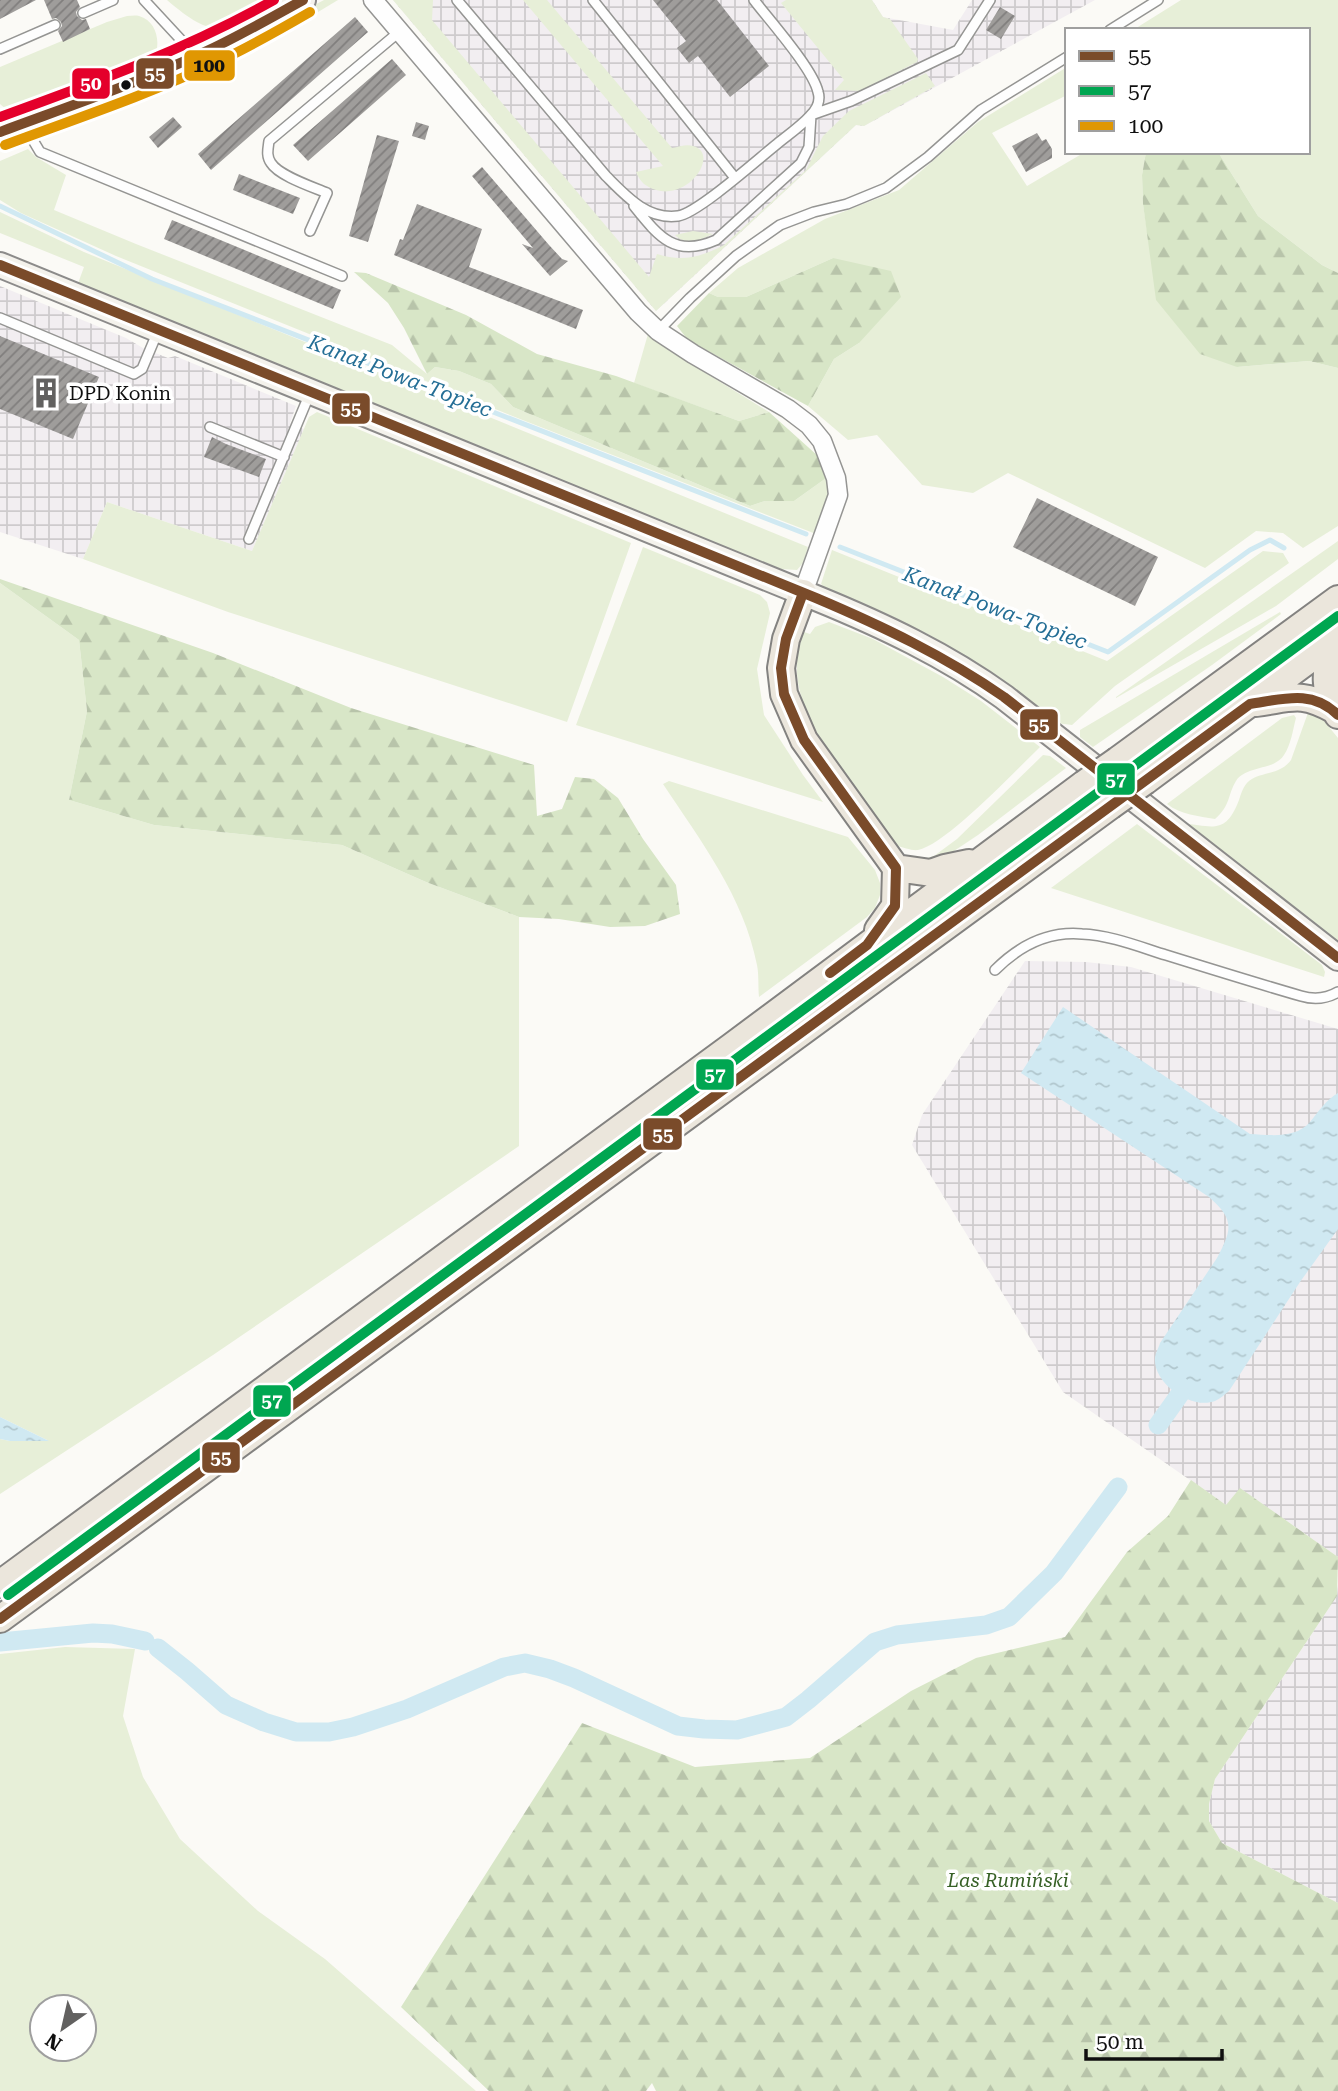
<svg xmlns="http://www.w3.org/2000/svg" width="1338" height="2091" font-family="'Roboto Serif',serif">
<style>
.industrial{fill:url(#industrial-grid)}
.grass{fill:#e7efd8;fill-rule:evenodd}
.forest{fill:url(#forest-firs)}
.water{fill:url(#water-ripples)}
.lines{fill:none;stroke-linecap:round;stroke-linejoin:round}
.stream{stroke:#d0e9f2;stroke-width:5}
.canal{stroke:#d0e9f2;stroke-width:19}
.building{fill:url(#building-hatch)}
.lane-casing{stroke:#959593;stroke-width:12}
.street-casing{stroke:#959593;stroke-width:21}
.secondary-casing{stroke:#8c8b8a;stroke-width:28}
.primary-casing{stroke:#838280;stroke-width:30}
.lane{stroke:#fefefe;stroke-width:9}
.street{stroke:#fefefe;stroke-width:18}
.secondary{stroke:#f4f2ec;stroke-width:24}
.primary{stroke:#ebe6dc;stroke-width:26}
.primary-bridge-casing{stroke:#838280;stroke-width:30;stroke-linecap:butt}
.primary-bridge{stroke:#ebe6dc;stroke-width:26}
.bus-1-casing{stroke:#fff;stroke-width:16}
.bus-2-casing{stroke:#fff;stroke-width:16}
.bus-3-casing{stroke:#fff;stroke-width:16}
.bus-4-casing{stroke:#fff;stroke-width:16}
.bus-1{stroke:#7a4b2a;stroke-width:10}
.bus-2{stroke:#00a651;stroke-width:10}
.bus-3{stroke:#e09702;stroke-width:10}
.bus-4{stroke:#e4002b;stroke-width:10}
.bus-dot{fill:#0f0f0f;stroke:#fff;stroke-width:2.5}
.labels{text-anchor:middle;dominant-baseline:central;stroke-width:7;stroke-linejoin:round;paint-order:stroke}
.poi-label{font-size:19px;fill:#0f0f0f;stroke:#fff;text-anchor:start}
.park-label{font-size:19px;font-style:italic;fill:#376126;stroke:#fff}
.water-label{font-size:21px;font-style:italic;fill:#246e95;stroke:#fff}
.line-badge{stroke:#fff;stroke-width:2.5}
.badge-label{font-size:19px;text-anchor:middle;font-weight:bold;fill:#fff}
.pale-badge-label{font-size:19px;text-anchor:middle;font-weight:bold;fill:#111}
</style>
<defs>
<pattern id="industrial-grid" width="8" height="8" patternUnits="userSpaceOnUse" patternTransform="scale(1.75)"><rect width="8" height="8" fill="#f2eef1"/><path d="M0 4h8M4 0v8" fill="none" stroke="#cecbcd"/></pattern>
<pattern id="forest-firs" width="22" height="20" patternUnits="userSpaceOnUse" patternTransform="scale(1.75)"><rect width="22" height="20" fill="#d8e6c7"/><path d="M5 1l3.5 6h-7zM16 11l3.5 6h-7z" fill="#b8c4aa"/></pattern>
<pattern id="water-ripples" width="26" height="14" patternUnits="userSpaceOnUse" patternTransform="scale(1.75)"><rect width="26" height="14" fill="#d0e9f2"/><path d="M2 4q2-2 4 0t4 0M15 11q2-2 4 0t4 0" fill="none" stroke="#b1c7ce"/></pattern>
<pattern id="building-hatch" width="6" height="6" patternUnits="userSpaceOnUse" patternTransform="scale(1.75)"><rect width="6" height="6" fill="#9f9d9b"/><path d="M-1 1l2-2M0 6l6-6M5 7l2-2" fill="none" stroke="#807e7d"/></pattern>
</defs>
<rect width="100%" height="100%" fill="#fbfaf6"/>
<!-- industrial -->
<path class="industrial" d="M393,0H872L883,17L953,30L972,0H1095L864,126L856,125L656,311Z
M0,286L126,338L143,348L168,358L175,356L296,406L290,423L304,429L252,551L107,502L83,559L0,532Z
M1025,961L1086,962L1131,967L1338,1029V1557L1241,1489L1226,1505L1063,1392L912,1145L922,1115Z
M1338,1585V1903L1222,1843L1209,1821V1804L1215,1779L1337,1596Z"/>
<!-- grass -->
<path class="grass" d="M167,0H280C227,31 218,44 167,0Z
M324,0H338C278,37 217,70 150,95L169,85L179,76Z
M393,0H433L432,20L649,277L657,254C682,262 702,257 724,245L806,170L823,136L849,111L926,73L935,86L864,126L856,125L656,311Z
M523,0H547L672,148C679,147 686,144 693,146C720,153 690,200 656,190C646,187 640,182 636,172L663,166Z
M786,0H872L883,17L890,19L918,59L917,62L860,91L835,90L844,80L781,3Z
M1181,0H1338V273L1322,265L1258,216L1218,152H1308V30H1133Z
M127,16C131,16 135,15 139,16C160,22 162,50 150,64L13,115L0,104V67L107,22Z
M1067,67V95L992,133L1027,186L1085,152H1146L1142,175L1143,204L1149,244L1237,367L1309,361L1338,368V526L1303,548L1283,533L1256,531L1205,568L1008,473L973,493L922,485L877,435L848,440L808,406L834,359L859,343L833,258L746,297H718L709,293L738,268L825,219L899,190L978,122Z
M95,116L43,137V128Z
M28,149L36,157L66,175L54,210L136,244L392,345L427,374L435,367L459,371L491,384L513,407L750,506L765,501H794L829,476L833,483L816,534L520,419L116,256L21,213L0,200V161Z
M0,212L84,252L808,547L803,563L797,570L781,569L77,286L84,267L0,233Z
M693,231L713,234C699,240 687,247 675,235Z
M648,334L670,351L769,412L739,421L634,383Z
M317,412L631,543L567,722L228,612L83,559L107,502L252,551L309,417Z
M1338,541V559L1276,606L1116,698V697Z
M643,547L760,595L767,602L770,613L757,669L764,715L803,775L823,802L576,725Z
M832,550L1107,661L1263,551L1283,553L1289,563L1115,686L1072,725L1056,723L980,666L933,637L889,615L827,590L821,584Z
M0,583L79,640L87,711L69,800L154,825L342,845L426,882L519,917V1146L213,1355L0,1494V1439L10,1441L47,1440L0,1417Z
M1280,612L1281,614L1212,665L1093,747L1080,737V730Z
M1338,613V625L1137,773L1129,767Z
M829,622L873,639L943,677L981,701L1040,747C1017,769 946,845 918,850C912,851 903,847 897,846C881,824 865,802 849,780C818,737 781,687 804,632L810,634L815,627Z
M1309,710L1320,716L1338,738V943L1183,823C1214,827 1226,834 1239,800C1241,794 1243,786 1249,781C1261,771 1279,776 1291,760Z
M1294,715L1296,718C1293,729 1291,745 1284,755C1274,771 1247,765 1236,781C1227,796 1231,805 1215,819C1199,816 1181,815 1167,804L1282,718Z
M1043,755L1050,756L1066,768L978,835L948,855L932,863L916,861L934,856L957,839Z
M669,781L848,837L875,870L880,883V895L875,908L867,917L759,997C758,987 759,975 757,965C744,897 700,840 663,784Z
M1090,795L1099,801L969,894L945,907L965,888Z
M1137,824L1322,965L1325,972L1324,977L1051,888Z
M65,1647L135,1649L123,1716L143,1777L180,1839L258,1911L325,1959L476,2091H0V1654ZM42,2007H84V2049H42Z"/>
<!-- forest -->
<path class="forest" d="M1146,152H1218L1258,216L1322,265L1338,273V368L1309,361L1237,367L1200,354L1156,300L1143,204L1142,175Z
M833,258L891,271L901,297L859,343L834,359L808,406L688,340L677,326L709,293L718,297H746Z
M354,272L366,273L466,315L537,354L616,376L739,421L769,412L818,456L829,476L794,501H765L750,506L513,407L491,384L459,371L435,367L427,374L404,328L388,303Z
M0,579L213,653L351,708L534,765L537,816L562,809L575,777L594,779L618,798L643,839L676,885L680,914L645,926L610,927L559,919L519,917L426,882L342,845L154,825L69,800L87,711L79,640L0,583Z
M1191,1480L1226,1505L1240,1488L1338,1557L1337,1596L1215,1779L1209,1804V1821L1222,1843L1338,1903V2091H656L652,2083L646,2091H489L401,2007L582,1723L695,1767L810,1758L911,1691L976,1658L1065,1637L1127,1552L1168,1516Z"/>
<!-- water -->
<path class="water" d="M1063,1007L1250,1134C1271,1135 1295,1139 1310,1122C1319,1111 1326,1100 1338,1093V1229L1300,1282L1229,1391C1225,1394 1220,1399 1215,1401C1192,1410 1153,1384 1155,1358C1155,1354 1159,1347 1160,1343L1217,1258C1232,1229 1235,1220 1209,1197L1021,1073Z
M0,1417L49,1441H10L0,1439Z"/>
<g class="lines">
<!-- stream -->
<path class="stream" d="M0,206L152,279L806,534
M840,547L1108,652L1250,550L1270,540L1284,548"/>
<!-- canal -->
<path class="canal" d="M1158,1425L1180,1394
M0,1642L93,1633L112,1634L145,1641
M158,1648L187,1671L226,1705L264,1722L296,1732H329L353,1727L407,1709L504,1667L525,1663L550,1669L574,1678L678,1726L704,1729L737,1730L786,1717L808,1700L875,1642L897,1635L986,1625L1009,1617L1054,1573L1118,1487"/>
</g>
<!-- building -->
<path class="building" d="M0,0H36L0,19Z
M44,0H77L80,7L76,12L77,16L82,20L86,19L90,29L63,42L58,31L62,26L61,22L56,18L52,19Z
M653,0H717L769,66L730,97L698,56L689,63L677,48L686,41Z
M1000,7L1015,16L1001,39L986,30Z
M355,17L368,32L211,170L198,154Z
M392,59L406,75L308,161L293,145Z
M173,117L182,127L158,148L149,137Z
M416,122L429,126L425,140L412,136Z
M1037,133L1042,141L1046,139L1052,149V158L1026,172L1012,146Z
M377,135L399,141L368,242L349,236Z
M482,167L549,245L562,259L568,261L550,276L522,244L533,248L472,176Z
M239,174L300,198L293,214L233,190Z
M417,204L482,229L469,267L583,310L576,329L394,255L400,239L403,240Z
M172,220L341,290L333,309L164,239Z
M0,336L99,377L73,439L0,409Z
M212,437L226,444L266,459L259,477L204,457Z
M1037,498L1158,557L1135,606L1013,547Z"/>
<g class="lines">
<!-- lane casing -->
<g class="lane-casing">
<path id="lane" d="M144,0L195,55
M457,0L606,176C626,196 647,220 678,216C698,213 758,159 777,144C788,135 801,126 810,116C816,110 821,101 818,92C813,69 770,21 754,0
M593,0L735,178
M83,13L113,0
M1110,30L1158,0
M0,49L55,25
M24,125L40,152L342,276
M634,206C659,237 675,258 716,240L801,163L809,147L811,115L851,101L958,50L990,0
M310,231L327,193C313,187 279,176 271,163C266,156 268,149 269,141L399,32
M0,318L134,374L142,369L158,331
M658,331L690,298L736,256L780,225L814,212L847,204L886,188L928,157L981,110L1067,57
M210,427L284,457
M249,539L310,393
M995,970C1019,946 1048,931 1082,934C1110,935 1140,947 1166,955C1211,969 1256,983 1301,996C1314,1000 1326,999 1338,992"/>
</g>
<!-- street casing -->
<g class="street-casing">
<path id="street" d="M373,0L638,312L658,331L693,354L788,409L809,425L822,441L836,478L838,495L803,593"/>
</g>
<!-- secondary casing -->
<g class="secondary-casing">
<path id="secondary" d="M0,132C65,108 131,85 194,57C232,41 267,20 303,0
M0,265L816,598C882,625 946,655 1004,697L1338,958"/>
</g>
<!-- primary casing -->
<g class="primary-casing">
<path id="primary" d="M803,593L786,639L781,668L784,694L804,740L896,868L895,906L878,930
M1332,643C1326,668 1322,693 1338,715
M1256,703C1293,698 1300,691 1335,710
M1118,760L1338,599
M1145,781L1338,638
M896,868L931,873L945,868L969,863
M0,1584L731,1047L1084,784
M0,1619L1110,806"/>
</g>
<!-- lane -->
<use href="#lane" class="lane"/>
<!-- street -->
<use href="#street" class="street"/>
<!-- secondary -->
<use href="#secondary" class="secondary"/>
<!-- primary -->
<use href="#primary" class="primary"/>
<!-- primary-bridge casing -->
<g class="primary-bridge-casing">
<path id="primary-bridge" d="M1084,784L1118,760
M1110,806L1145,781"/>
</g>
<!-- primary-bridge -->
<use href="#primary-bridge" class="primary-bridge"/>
<!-- bus-1 casing -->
<g class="bus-1-casing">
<path id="bus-1" d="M0,132C70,106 141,82 209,50C241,35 272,17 303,0
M0,265L816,598C882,626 945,656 1004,697L1338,958
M803,593L786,639L781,668L784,694L804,740L896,868L895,906L867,945L830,973
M0,1619L1250,704C1283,699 1312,689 1338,715"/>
</g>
<!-- bus-2 casing -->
<g class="bus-2-casing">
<path id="bus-2" d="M8,1595L1338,616"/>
</g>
<!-- bus-3 casing -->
<g class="bus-3-casing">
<path id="bus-3" d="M5,145C75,119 147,95 215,63C248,48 279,30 310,12"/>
</g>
<!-- bus-4 casing -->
<g class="bus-4-casing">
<path id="bus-4" d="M0,117C94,83 187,49 274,0"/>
</g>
<!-- bus-1 -->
<use href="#bus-1" class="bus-1"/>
<!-- bus-2 -->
<use href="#bus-2" class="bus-2"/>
<!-- bus-3 -->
<use href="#bus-3" class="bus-3"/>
<!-- bus-4 -->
<use href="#bus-4" class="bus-4"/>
</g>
<!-- icons -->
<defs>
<g id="building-bare" transform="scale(2.415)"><path d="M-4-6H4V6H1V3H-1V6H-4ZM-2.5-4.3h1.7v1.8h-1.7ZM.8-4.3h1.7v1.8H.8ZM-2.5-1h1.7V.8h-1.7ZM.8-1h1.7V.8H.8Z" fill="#626160" stroke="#fff" stroke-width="2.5" paint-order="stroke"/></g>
</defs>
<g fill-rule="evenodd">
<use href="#building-bare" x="46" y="393"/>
</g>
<!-- markers -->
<circle class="bus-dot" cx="126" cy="85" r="6"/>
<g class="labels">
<!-- poi labels -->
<g class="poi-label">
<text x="69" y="393">DPD Konin</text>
</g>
<!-- park labels -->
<g class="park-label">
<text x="1008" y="1880">Las Rumiński</text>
</g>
<!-- water labels -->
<g class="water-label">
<text transform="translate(400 376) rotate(21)">Kanał Powa-Topiec</text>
<text transform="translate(995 608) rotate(21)">Kanał Powa-Topiec</text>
</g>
</g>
<g class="line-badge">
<rect x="183" y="49" width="53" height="33" rx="7" fill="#e09702"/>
<rect x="135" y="57" width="40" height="33" rx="7" fill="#7a4b2a"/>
<rect x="71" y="67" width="40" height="33" rx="7" fill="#e4002b"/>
<rect x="331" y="392" width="40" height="33" rx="7" fill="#7a4b2a"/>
<rect x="1019" y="708" width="40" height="33" rx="7" fill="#7a4b2a"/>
<rect x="1096" y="762" width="40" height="34" rx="7" fill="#00a651"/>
<rect x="695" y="1058" width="40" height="33" rx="7" fill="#00a651"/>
<rect x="642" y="1117" width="41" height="34" rx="7" fill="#7a4b2a"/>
<rect x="252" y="1384" width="40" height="34" rx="7" fill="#00a651"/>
<rect x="201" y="1441" width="40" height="33" rx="7" fill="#7a4b2a"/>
</g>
<g class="badge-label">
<text x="155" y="80">55</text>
<text x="91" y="90">50</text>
<text x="351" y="415">55</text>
<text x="1039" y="731">55</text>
<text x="1116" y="786">57</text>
<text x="715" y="1081">57</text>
<text x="663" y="1141">55</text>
<text x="272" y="1407">57</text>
<text x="221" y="1464">55</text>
</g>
<g class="pale-badge-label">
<text x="209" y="72">100</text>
</g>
<!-- legend -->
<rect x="1065" y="28" width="245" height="126" fill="#ffffff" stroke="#9f9f9f" stroke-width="2"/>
<rect x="1079" y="51" width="35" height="10" fill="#7a4b2a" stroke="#9f9f9f" stroke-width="2"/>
<text x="1128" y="63" font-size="21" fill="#0f0f0f">55</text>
<rect x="1079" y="86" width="35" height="10" fill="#00a651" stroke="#9f9f9f" stroke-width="2"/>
<text x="1128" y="98" font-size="21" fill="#0f0f0f">57</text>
<rect x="1079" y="121" width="35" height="10" fill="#e09702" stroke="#9f9f9f" stroke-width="2"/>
<text x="1128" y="133" font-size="21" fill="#0f0f0f">100</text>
<!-- north arrow -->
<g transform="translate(63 2028) rotate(214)"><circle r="33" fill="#ffffff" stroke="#9f9f9f" stroke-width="2"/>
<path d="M0-5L12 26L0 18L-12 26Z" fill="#626160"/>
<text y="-10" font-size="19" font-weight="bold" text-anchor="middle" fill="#0f0f0f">N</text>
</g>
<!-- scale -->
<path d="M1086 2049v10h136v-10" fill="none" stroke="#0f0f0f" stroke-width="3.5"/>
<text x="1096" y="2049" font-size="21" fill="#0f0f0f" stroke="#ffffff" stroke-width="5" paint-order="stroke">50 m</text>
</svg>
